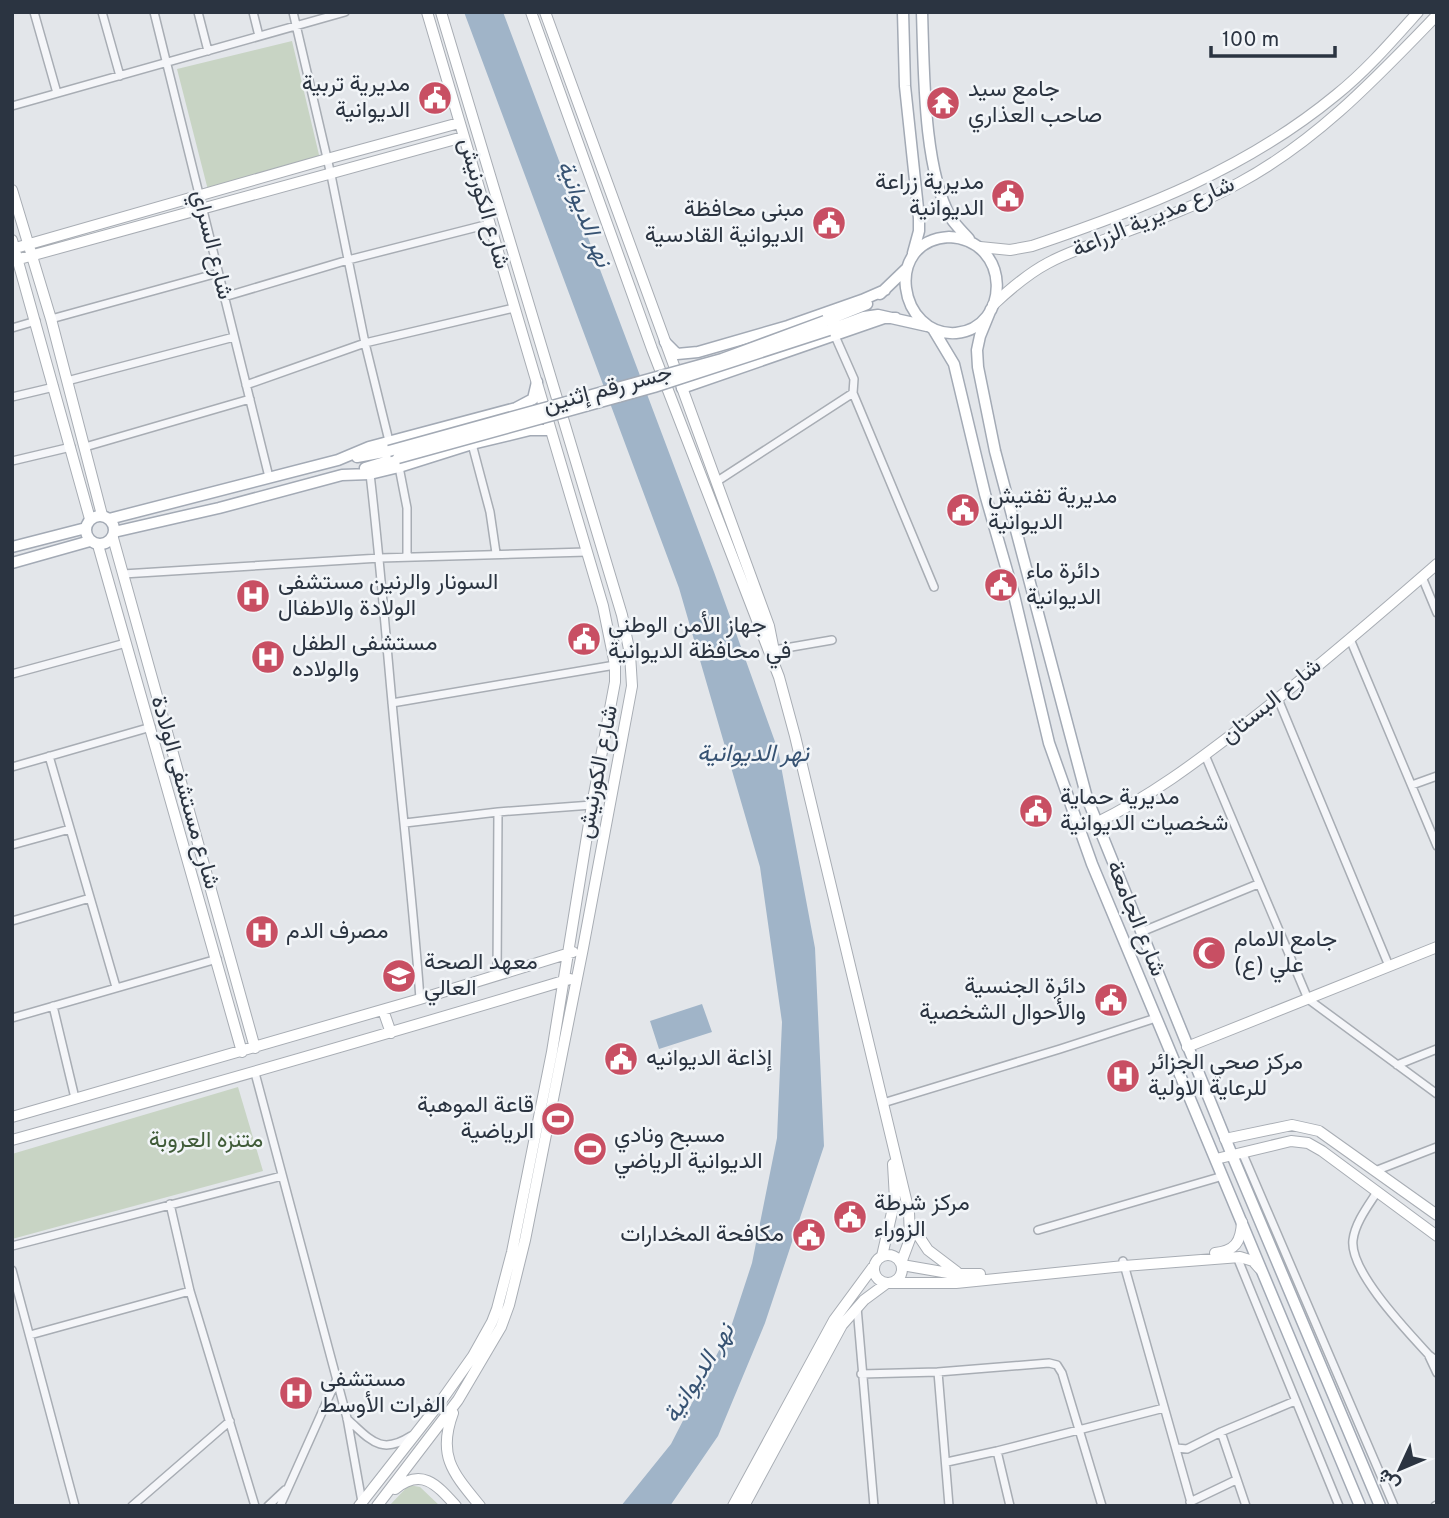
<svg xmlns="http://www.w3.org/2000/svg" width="1449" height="1518" font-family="Overpass,Vazirmatn,sans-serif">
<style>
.green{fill:#c8d4c4}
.water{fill:#a0b4c8}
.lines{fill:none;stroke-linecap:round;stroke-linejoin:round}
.street-casing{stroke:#a8adb4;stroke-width:10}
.secondary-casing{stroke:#a8adb4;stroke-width:12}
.primary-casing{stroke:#a3aab5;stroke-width:13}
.street{stroke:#f5f6f9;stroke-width:7}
.secondary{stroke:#fff;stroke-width:10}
.primary{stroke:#fff;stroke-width:10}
.primary-bridge-casing{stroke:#a3aab5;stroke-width:13;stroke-linecap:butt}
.primary-bridge{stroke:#fff;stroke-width:10}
.labels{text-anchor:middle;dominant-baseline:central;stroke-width:5;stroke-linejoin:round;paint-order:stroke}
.poi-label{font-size:23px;fill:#2b3441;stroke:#f2f5f8;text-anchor:start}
.street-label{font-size:23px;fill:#2b3441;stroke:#f2f5f8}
.park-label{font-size:23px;fill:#405c39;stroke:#f2f5f8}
.water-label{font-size:24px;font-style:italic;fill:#375373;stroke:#f2f5f8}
</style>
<rect width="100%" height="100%" fill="#e3e6ea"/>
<!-- green -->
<path class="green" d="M292,41L320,159L209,194L177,69Z
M238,1087L263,1171L12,1239V1154Z
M409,1485L420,1487L440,1506H389Z"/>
<!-- water -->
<path class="water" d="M464,12H503L714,572L778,750L815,948L824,1146L765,1323L718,1436L670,1506H621L671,1444L731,1327L752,1263L777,1138L782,1022L760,867L679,588Z
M702,1004L712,1032L659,1049L650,1021Z"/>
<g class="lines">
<!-- street casing -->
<g class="street-casing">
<path id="street" d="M34,12L57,93
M102,12L120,76
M154,12L269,477
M198,12L208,51
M253,12L259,36
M293,12L331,175L365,343L389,441
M12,106L345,12
M224,297L348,260L489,224
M51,319L218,273
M12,328L36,321
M67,381L234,337
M246,385L365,343L514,308
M853,393L934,587
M12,397L54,387
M472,444L490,512L496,553
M85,447L250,399
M12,461L71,447
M399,467L407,508V557
M370,474C379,550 385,626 392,702C401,801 413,900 420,999
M716,482L853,393L854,379L835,336
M123,574L380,558L587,552
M1422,577L1437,613
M1350,639L1437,846
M774,650L832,640
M12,674L126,643
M1278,699L1389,966
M392,703L615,665
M1205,755L1308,999L1437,1094
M49,756L116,987
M12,767L151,727
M1412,785L1437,776
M405,823L498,812L592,805
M12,845L70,829
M12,921L90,898
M1141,932L1258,884
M497,976L498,812
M53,1006L75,1098
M12,1018L217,959
M1397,1065L1437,1049
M255,1073L347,1418L362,1502
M883,1103L1060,1049L1156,1018
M1242,1152L1394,1506
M1375,1171L1437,1147
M1377,1192C1368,1206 1355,1223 1353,1240C1349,1271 1408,1332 1429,1355L1437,1361
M170,1204L190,1291L255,1506
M1038,1230L1223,1176
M12,1246L282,1176
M1237,1257L1339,1506
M1123,1261L1192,1506
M12,1270L75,1506
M857,1307L874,1506
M30,1335L190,1291
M1429,1356L1437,1373
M938,1372L949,1506
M861,1374L938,1372L1049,1363L1057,1365L1062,1373L1102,1506
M347,1419C370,1439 380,1456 411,1436
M1221,1432L1246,1506
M1176,1448L1187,1449L1221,1432L1295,1401
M997,1451L1010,1506
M947,1462L997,1451L1164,1408
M1190,1502L1236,1480
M132,1506L230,1421
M268,1506L285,1490
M280,1506L336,1381
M1435,1506L1437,1505"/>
</g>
<!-- secondary casing -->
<g class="secondary-casing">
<path id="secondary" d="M531,12L652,349L779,677L795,736L909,1212L910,1239L901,1263
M545,12L769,626L775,656
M12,190L51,319L102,515
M12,240L90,519
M980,247L1010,250L1032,246C1142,209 1245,170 1336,95C1366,71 1392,41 1418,12
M12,249L327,159L459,123
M12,261L463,137
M993,305C1010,289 1027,274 1048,263C1068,252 1091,245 1112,237C1155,221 1199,205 1239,183C1317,141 1376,78 1437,15
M113,538L255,1048
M98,545L242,1052
M1096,823C1150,797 1196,762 1243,726C1310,674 1374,619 1437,564
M383,1010L391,1033
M1187,1047L1437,947
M12,1117L420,999L573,952
M1225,1139L1292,1125L1319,1131L1437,1215
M12,1140C199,1088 384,1035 570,979
M1216,1159L1291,1141L1308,1143L1322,1151L1437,1236
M910,1223L928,1250L957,1272
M1215,1253C1235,1251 1241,1242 1242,1222
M874 1269a14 14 0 1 1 28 0a14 14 0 1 1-28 0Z
M882,1256L895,1199L893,1164
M902,1265L954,1274H980
M891,1283H956L1124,1266L1240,1257L1253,1261L1260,1269
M453,1413C437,1456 453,1473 480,1506
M395,1489C422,1467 437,1485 456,1506
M359,1506L439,1404L473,1356L492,1322L497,1309L512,1252L552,1052L592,805L615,682V665L603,606L427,12
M377,1506L458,1400L501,1327L509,1305L525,1240L583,948L632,686L630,654L622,615L441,12
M733,1506L834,1320L873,1267
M744,1506L842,1325L864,1300L887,1283"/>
</g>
<!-- primary casing -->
<g class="primary-casing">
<path id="primary" d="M903,12L905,86L919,218V231L913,253
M922,12C924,69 923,169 951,218C956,226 963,232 969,239
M949,237C1012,240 1011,328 956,333C899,337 882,241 949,237Z
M880,294L906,269
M991,309L980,336L977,350L978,367L995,451L1087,798L1232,1155L1380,1506
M825,321L867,304
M933,329L954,364L985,494L1014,595L1049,743L1092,864L1360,1506
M829,330L864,317L878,315L927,326
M665,342L677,354L698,352L788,326L862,300L885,290
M682,388L884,318H896
M357,457L389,451
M365,468L398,458
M86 530a14 14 0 1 1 28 0a14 14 0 1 1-28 0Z
M109,519L338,460L369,447L516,408L533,399L537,382
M114,532L219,508L342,475L370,474L399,467L472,444L530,430H549
M12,547L86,528
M12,563L90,541"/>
</g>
<!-- street -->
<use href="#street" class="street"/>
<!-- secondary -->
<use href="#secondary" class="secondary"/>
<!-- primary -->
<use href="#primary" class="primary"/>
<!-- primary-bridge casing -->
<g class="primary-bridge-casing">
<path id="primary-bridge" d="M389,451L722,359L825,321
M398,458L654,387L829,330"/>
</g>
<!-- primary-bridge -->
<use href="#primary-bridge" class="primary-bridge"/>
</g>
<!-- icons -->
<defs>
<g id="civic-disc" transform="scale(1.75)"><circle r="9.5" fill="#c84f63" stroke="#f2f5f8"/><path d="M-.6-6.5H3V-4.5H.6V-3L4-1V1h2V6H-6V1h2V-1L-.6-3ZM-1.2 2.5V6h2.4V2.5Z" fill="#fff"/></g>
<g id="temple-disc" transform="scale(1.75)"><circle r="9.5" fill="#c84f63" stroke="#f2f5f8"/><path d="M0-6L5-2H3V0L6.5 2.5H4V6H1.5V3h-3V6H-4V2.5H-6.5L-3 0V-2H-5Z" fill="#fff"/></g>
<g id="hospital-disc" transform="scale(1.75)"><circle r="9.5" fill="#c84f63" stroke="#f2f5f8"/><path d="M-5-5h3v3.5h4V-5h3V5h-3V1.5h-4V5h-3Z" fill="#fff"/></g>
<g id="mosque-disc" transform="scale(1.75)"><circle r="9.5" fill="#c84f63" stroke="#f2f5f8"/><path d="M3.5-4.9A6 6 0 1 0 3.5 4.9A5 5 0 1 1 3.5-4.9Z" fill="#fff"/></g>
<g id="university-disc" transform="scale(1.75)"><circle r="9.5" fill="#c84f63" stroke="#f2f5f8"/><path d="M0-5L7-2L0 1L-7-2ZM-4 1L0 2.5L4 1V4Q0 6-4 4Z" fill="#fff"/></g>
<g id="stadium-disc" transform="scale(1.75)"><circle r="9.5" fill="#c84f63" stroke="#f2f5f8"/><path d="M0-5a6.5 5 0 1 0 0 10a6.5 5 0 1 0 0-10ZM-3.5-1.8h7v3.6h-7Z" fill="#fff"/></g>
</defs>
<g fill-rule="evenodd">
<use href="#civic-disc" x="435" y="98"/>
<use href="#temple-disc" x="943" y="103"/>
<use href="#civic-disc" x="1008" y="196"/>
<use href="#civic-disc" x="829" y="223"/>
<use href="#civic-disc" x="963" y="510"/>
<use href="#civic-disc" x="1001" y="585"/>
<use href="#hospital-disc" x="253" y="596"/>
<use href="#civic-disc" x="584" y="639"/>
<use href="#hospital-disc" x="268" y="657"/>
<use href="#civic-disc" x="1036" y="811"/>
<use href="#hospital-disc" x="262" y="932"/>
<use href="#mosque-disc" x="1209" y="953"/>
<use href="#university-disc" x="399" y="976"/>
<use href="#civic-disc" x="1111" y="1000"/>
<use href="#civic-disc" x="621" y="1059"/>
<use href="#hospital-disc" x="1123" y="1076"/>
<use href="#stadium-disc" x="558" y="1119"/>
<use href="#stadium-disc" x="590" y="1149"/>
<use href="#civic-disc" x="850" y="1217"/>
<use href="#civic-disc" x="809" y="1235"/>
<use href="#hospital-disc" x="296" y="1393"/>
</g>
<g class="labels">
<!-- poi labels -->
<g class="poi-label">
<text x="410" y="85" text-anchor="end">مديرية تربية<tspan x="410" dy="26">الديوانية</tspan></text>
<text x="968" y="90">جامع سيد<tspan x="968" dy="26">صاحب العذاري</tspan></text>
<text x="984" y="183" text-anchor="end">مديرية زراعة<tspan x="984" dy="26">الديوانية</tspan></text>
<text x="804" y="210" text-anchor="end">مبنى محافظة<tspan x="804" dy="26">الديوانية القادسية</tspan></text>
<text x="988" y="497">مديرية تفتيش<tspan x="988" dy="26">الديوانية</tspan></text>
<text x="1026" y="572">دائرة ماء<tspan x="1026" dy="26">الديوانية</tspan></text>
<text x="278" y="583">السونار والرنين مستشفى<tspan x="278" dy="26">الولادة والاطفال</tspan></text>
<text x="608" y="626">جهاز الأمن الوطني<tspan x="608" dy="26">في محافظة الديوانية</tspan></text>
<text x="292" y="644">مستشفى الطفل<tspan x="292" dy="26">والولاده</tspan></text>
<text x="1060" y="798">مديرية حماية<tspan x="1060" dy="26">شخصيات الديوانية</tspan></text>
<text x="286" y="932">مصرف الدم</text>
<text x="1234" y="940">جامع الامام<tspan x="1234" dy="26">علي (ع)</tspan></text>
<text x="424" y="963">معهد الصحة<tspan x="424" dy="26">العالي</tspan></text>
<text x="1086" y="987" text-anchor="end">دائرة الجنسية<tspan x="1086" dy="26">والأحوال الشخصية</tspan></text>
<text x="646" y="1059">إذاعة الديوانيه</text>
<text x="1148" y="1063">مركز صحي الجزائر<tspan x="1148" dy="26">للرعاية الاولية</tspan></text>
<text x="534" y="1106" text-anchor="end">قاعة الموهبة<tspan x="534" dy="26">الرياضية</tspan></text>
<text x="614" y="1136">مسبح ونادي<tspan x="614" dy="26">الديوانية الرياضي</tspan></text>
<text x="874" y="1204">مركز شرطة<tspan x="874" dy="26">الزوراء</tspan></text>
<text x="784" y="1235" text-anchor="end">مكافحة المخدارات</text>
<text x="320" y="1380">مستشفى<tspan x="320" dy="26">الفرات الأوسط</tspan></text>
</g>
<!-- street labels -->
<g class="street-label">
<text transform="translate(483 204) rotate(74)">شارع الكورنيش</text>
<text transform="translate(1154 218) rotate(-23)">شارع مديرية الزراعة</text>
<text transform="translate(211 245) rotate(76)">شارع السراي</text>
<text transform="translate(608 390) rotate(-15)">جسر رقم إثنين</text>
<text transform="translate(1272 702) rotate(-39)">شارع البستان</text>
<text transform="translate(599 772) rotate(-79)">شارع الكورنيش</text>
<text transform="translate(184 793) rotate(74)">شارع مستشفى الولادة</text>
<text transform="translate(1135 919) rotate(68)">شارع الجامعة</text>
</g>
<!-- park labels -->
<g class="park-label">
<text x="206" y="1141">متنزه العروبة</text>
</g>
<!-- water labels -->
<g class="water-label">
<text transform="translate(583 214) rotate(69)">نهر الديوانية</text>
<text x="753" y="755">نهر الديوانية</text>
<text transform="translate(700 1374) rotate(-58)">نهر الديوانية</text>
</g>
</g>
<!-- border -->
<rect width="1449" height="1518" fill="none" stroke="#2b3441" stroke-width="28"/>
<!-- north arrow -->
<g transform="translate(1400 1469) rotate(226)" stroke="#f2f5f8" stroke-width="5" paint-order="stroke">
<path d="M0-5L12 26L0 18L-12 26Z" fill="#2b3441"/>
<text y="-10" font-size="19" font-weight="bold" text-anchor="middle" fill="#2b3441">ش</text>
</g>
<!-- scale -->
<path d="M1211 46v10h124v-10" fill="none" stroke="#2b3441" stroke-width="3.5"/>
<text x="1222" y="46" font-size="21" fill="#2b3441" stroke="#f2f5f8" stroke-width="5" paint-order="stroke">100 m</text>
</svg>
